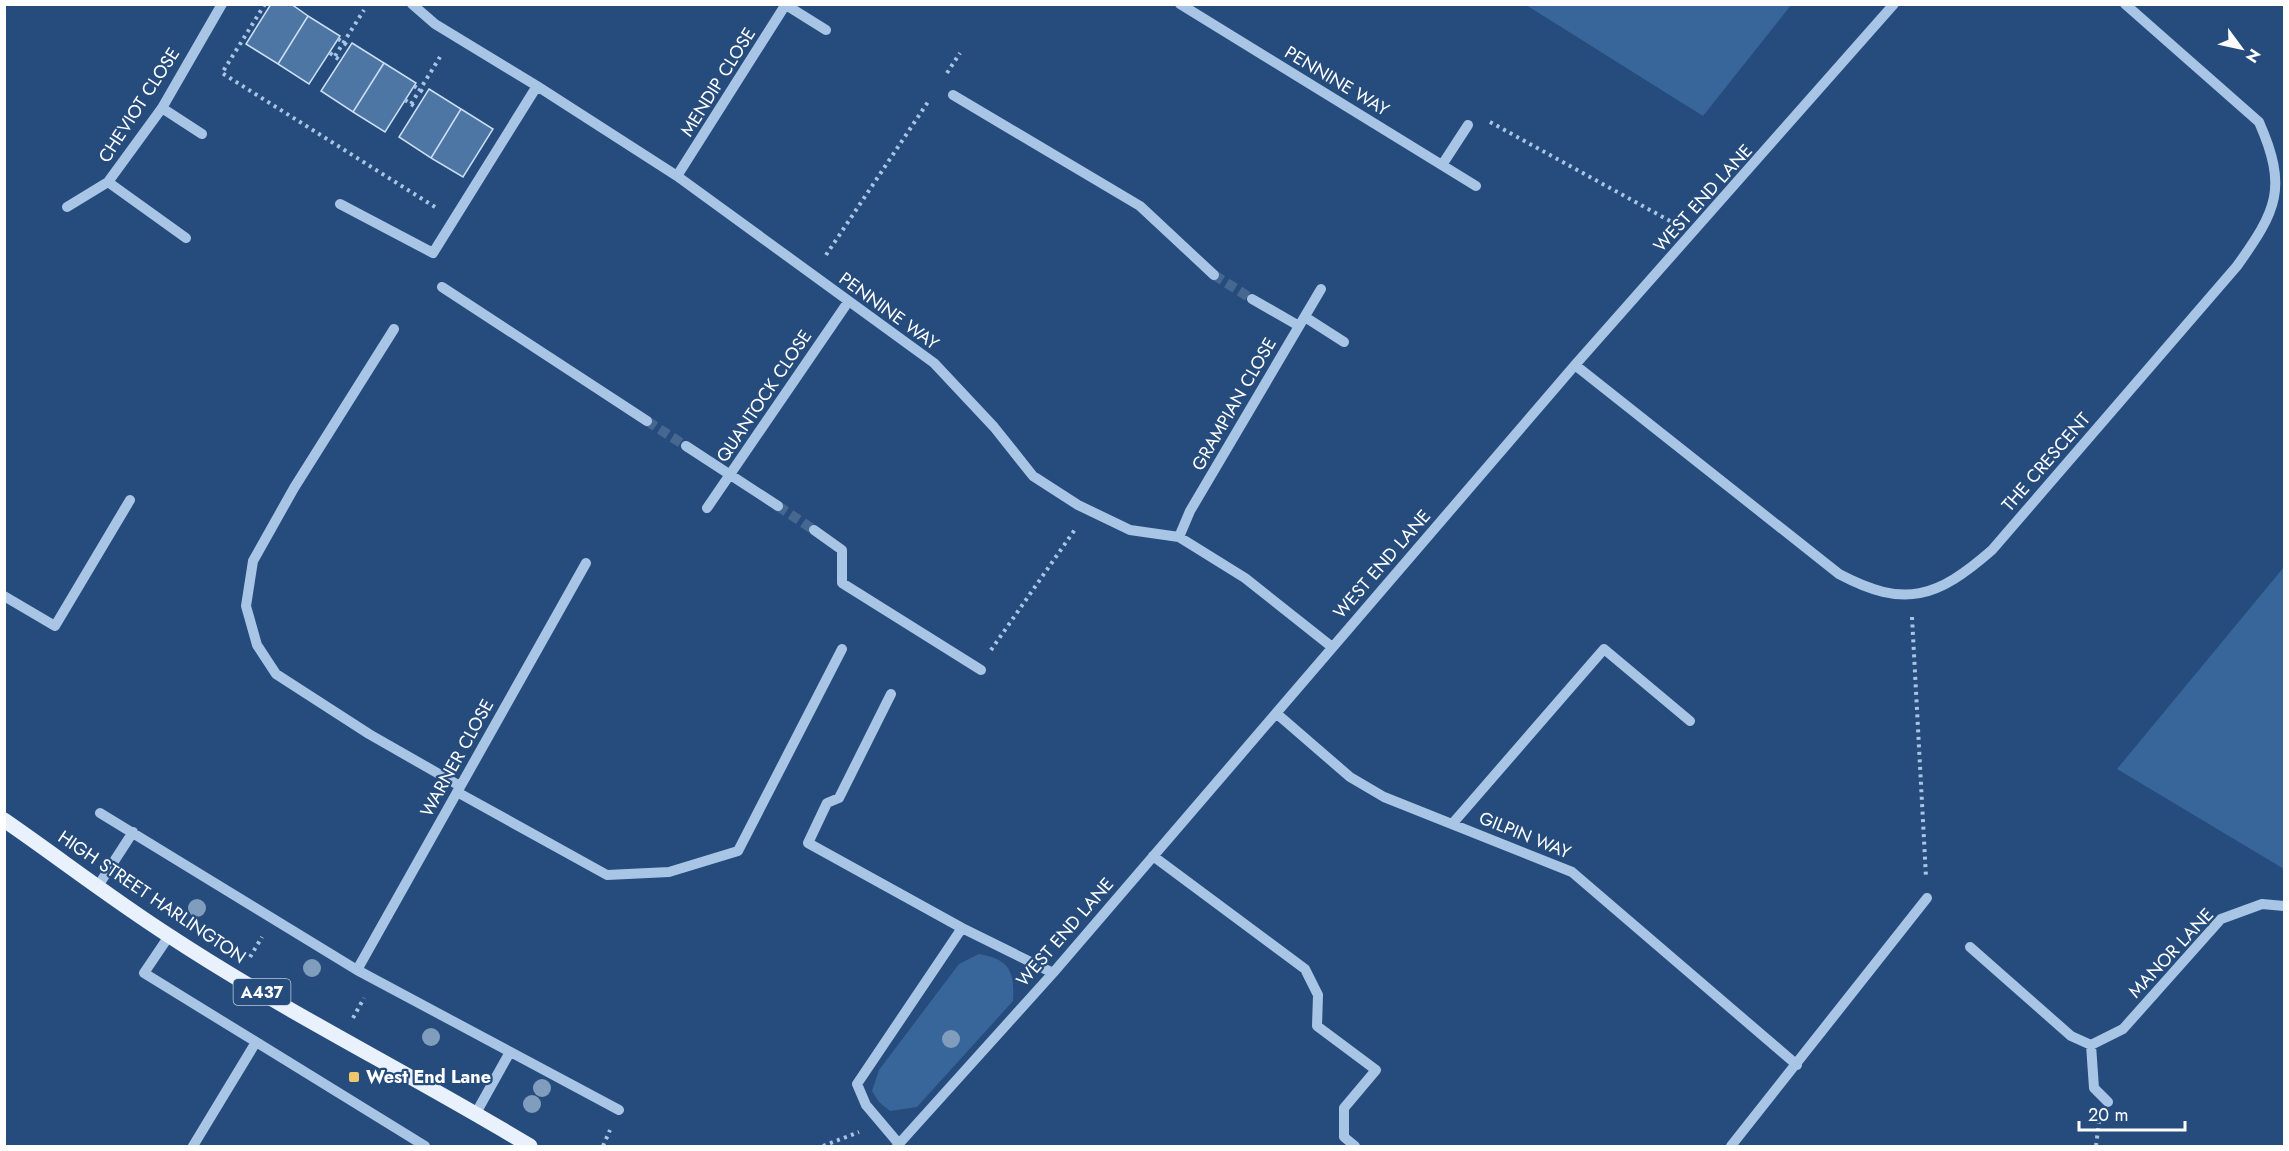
<svg xmlns="http://www.w3.org/2000/svg" width="2289" height="1151" font-family="Jost,sans-serif">
<style>
.green{fill:#38669a}
.building{fill:#4d76a5;stroke:#ccdff4;stroke-width:1.5}
.lines{fill:none;stroke-linecap:round;stroke-linejoin:round}
.minor-tunnel{stroke:#466790;stroke-width:10;stroke-dasharray:10 5;stroke-linecap:butt}
.path{stroke:#a9c5e5;stroke-width:4;stroke-dasharray:3 4.5;stroke-linecap:butt}
.minor{stroke:#a9c5e5;stroke-width:10}
.major{stroke:#e9f1fd;stroke-width:15}
.tree{fill:#819dbe}
.poi-dot{fill:#efc76d;stroke:#254c7c;stroke-width:2}
.labels{text-anchor:middle;dominant-baseline:central;stroke-width:4.5;stroke-linejoin:round;paint-order:stroke}
.shield{fill:#254c7c;stroke:#bec9d8;stroke-width:1.5}
.shield-label{font-size:16px;font-weight:bold;fill:#fff}
.street-label{font-size:18px;fill:#fff;stroke:#254c7c}
.poi-label{font-size:18px;font-weight:bold;fill:#fff;stroke:#254c7c;text-anchor:start}
</style>
<rect width="100%" height="100%" fill="#254c7c"/>
<!-- green -->
<path class="green" d="M1526,5H1791L1703,116Z
M2284,567V869L2117,769Z
M979,954C1009,959 1015,971 1013,1001L917,1107L890,1111L879,1102L872,1091L879,1070L959,964Z"/>
<!-- building -->
<path class="building" d="M271,4H291L308,16L278,64L246,44Z
M308,16L340,36L309,84L278,64Z
M352,43L384,63L353,112L321,91Z
M384,63L416,83L385,132L353,112Z
M429,89L461,109L431,158L399,137Z
M461,109L493,129L463,177L431,158Z"/>
<g class="lines">
<!-- minor-tunnel -->
<path class="minor-tunnel" d="M1214,275L1252,299
M647,421L686,446
M778,506L814,530"/>
<!-- path -->
<path class="path" d="M265,4L222,73L435,207
M338,39L350,47
M330,53L341,61
M335,56L364,10
M947,73L960,53
M414,86L426,94
M405,100L417,108
M411,104L440,57
M1490,122L1670,221
M826,255L930,99
M1912,617L1926,877
M991,650L1076,528
M250,957L262,937
M353,1018L364,998
M603,1146L610,1130
M823,1146L859,1132
M2096,1146L2099,1122"/>
<!-- minor -->
<path class="minor" d="M412,4L435,24L537,86L677,176L934,363L994,427L1033,476L1078,505L1130,530L1179,537L1245,578L1332,647
M1180,4L1476,186
M786,5L826,30
M953,95L1140,206L1214,275
M162,108L202,134
M1442,165L1468,125
M677,176L786,4
M108,182L186,238
M340,204L433,253L537,86
M67,207L108,182L162,108L222,4
M442,287L647,421
M1252,299L1299,326
M1305,317L1344,342
M394,329L294,488L253,561L246,606L257,645L276,674L369,734L460,786
M1575,365L1839,574C1905,609 1937,598 1992,550L2237,266C2277,210 2288,188 2259,122L2125,4
M686,446L778,506
M707,508L848,302
M814,530L842,550V583L981,670
M1179,537L1190,511L1321,289
M4,596L55,626L130,500
M891,694L839,798L827,803L808,843L962,928L1053,973
M1276,713L1350,777L1384,797L1572,872L1797,1065
M457,792L607,875L669,872L738,851L842,649
M100,813L357,970L619,1110
M1453,823L1604,649L1690,721
M1153,856L1305,969L1318,995L1317,1026L1376,1070L1344,1108V1137L1355,1146
M98,886L133,832
M169,936L144,973L425,1146
M1970,947L2071,1036L2091,1045L2123,1029L2221,919L2262,904L2284,906
M357,970L586,563
M2091,1045L2094,1088L2108,1102
M476,1113L510,1052
M899,1144L866,1105L857,1084L962,928
M193,1146L256,1042
M897,1146L1053,973L1575,365L1894,4
M1731,1146L1927,898"/>
<!-- major -->
<path class="major" d="M4,820C59,858 112,899 168,935C285,1012 411,1074 530,1146"/>
</g>
<!-- trees -->
<g class="tree">
<circle cx="197" cy="908" r="9"/>
<circle cx="312" cy="968" r="9"/>
<circle cx="431" cy="1037" r="9"/>
<circle cx="951" cy="1039" r="9"/>
<circle cx="542" cy="1088" r="9"/>
<circle cx="532" cy="1104" r="9"/>
</g>
<!-- markers -->
<rect class="poi-dot" x="348" y="1071" width="12" height="12" rx="3"/>
<g class="labels">
<!-- shield labels -->
<rect class="shield" x="233.5" y="979" width="57" height="26" rx="4.5"/>
<g class="shield-label">
<text x="262" y="992">A437</text>
</g>
<!-- street labels -->
<g class="street-label">
<text transform="translate(1337 81) rotate(31)">PENNINE WAY</text>
<text transform="translate(718 82) rotate(-58)">MENDIP CLOSE</text>
<text transform="translate(139 105) rotate(-57)">CHEVIOT CLOSE</text>
<text transform="translate(1703 198) rotate(-48)">WEST END LANE</text>
<text transform="translate(889 311) rotate(36)">PENNINE WAY</text>
<text transform="translate(764 396) rotate(-56)">QUANTOCK CLOSE</text>
<text transform="translate(1234 404) rotate(-60)">GRAMPIAN CLOSE</text>
<text transform="translate(2046 462) rotate(-49)">THE CRESCENT</text>
<text transform="translate(1382 564) rotate(-49)">WEST END LANE</text>
<text transform="translate(457 758) rotate(-61)">WARNER CLOSE</text>
<text transform="translate(1525 835) rotate(22)">GILPIN WAY</text>
<text transform="translate(152 897) rotate(34)">HIGH STREET HARLINGTON</text>
<text transform="translate(1065 932) rotate(-49)">WEST END LANE</text>
<text transform="translate(2171 953) rotate(-47)">MANOR LANE</text>
</g>
<!-- poi labels -->
<g class="poi-label">
<text x="366" y="1077">West End Lane</text>
</g>
</g>
<!-- border -->
<rect width="2289" height="1151" fill="none" stroke="#ffffff" stroke-width="12"/>
<!-- north arrow -->
<g transform="translate(2241 48) rotate(123)" stroke="#254c7c" stroke-width="4.5" paint-order="stroke">
<path d="M0-4.5L10 22L0 15L-10 22Z" fill="#ffffff"/>
<text y="-9" font-size="16" font-weight="bold" text-anchor="middle" fill="#ffffff">N</text>
</g>
<!-- scale -->
<path d="M2079 1121v9h106v-9" fill="none" stroke="#ffffff" stroke-width="3"/>
<text x="2088" y="1121" font-size="18" fill="#ffffff" stroke="#254c7c" stroke-width="4.5" paint-order="stroke">20 m</text>
</svg>
